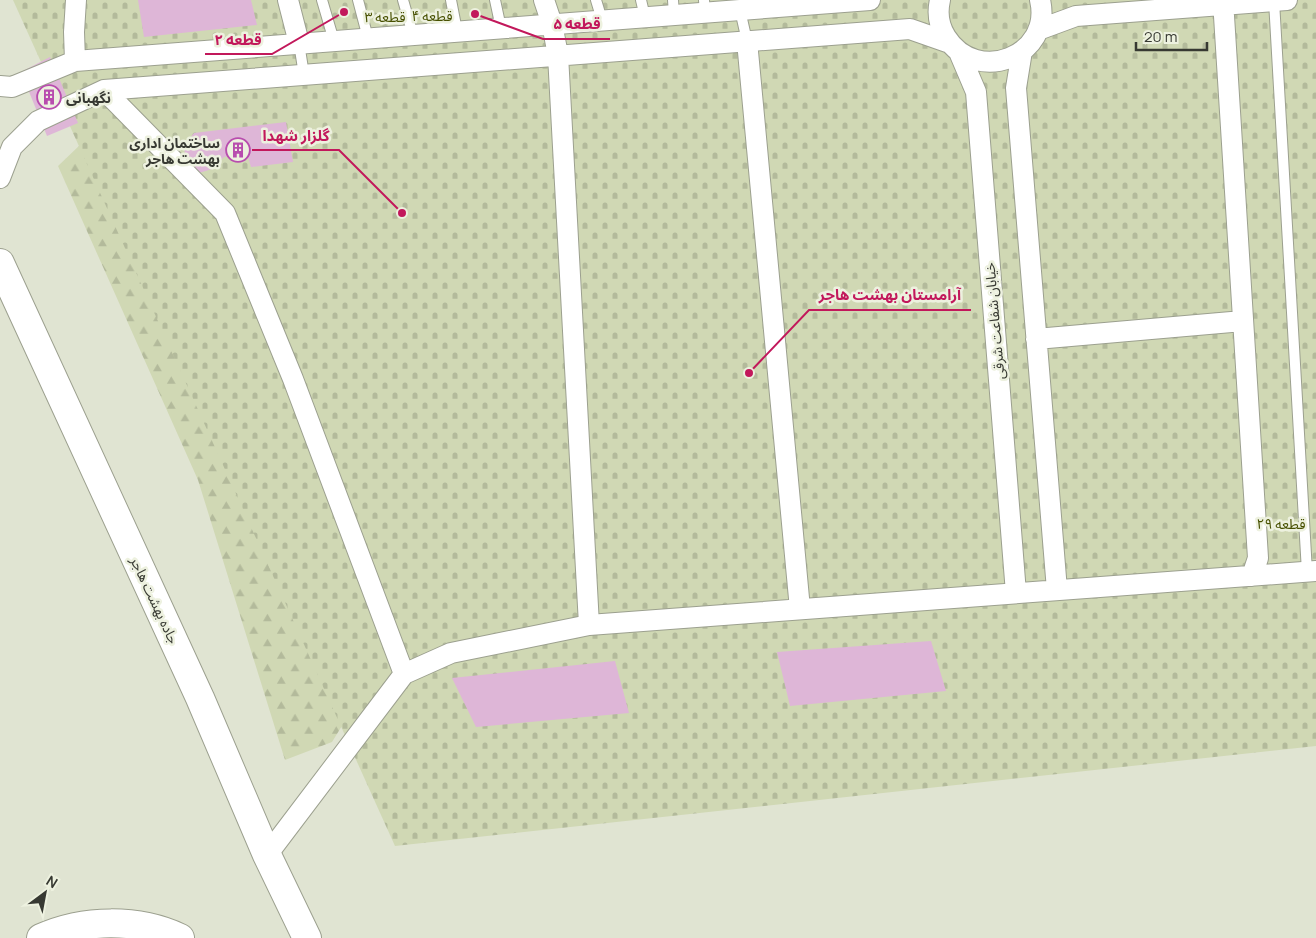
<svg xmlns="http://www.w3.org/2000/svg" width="1316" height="938" font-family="Manrope,'Noto Sans Arabic',sans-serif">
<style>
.forest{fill:url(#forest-firs)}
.cemetery{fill:url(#cemetery-stones)}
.building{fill:#deb6d7}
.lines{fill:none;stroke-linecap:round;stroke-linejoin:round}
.service-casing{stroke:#9ca08f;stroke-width:12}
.minor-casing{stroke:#9ca08f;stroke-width:22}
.secondary-casing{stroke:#9ca08f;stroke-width:30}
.trunk-casing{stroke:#9ca08f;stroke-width:30}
.service{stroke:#fff;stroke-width:10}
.minor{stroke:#fff;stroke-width:20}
.secondary{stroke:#fff;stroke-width:28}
.trunk{stroke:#fff;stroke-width:28}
.labels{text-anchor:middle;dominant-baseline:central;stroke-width:5;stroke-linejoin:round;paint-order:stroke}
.park-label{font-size:14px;fill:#475000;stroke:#edf1df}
.poi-label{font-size:14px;font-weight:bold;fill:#373932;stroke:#edf1df;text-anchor:start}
.street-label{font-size:14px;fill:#373932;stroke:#edf1df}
.leader{fill:none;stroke:#c2185b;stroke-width:2}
.callout-dot{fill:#c2185b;stroke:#edf1df;stroke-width:2}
.callout-label{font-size:15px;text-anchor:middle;font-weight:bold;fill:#c2185b;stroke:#edf1df;stroke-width:5;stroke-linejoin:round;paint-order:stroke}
</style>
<defs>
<pattern id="forest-firs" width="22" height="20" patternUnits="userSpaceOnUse" patternTransform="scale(1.25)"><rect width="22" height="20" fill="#d0d8b4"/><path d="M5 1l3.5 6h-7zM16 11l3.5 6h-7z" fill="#b3ba9b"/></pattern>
<pattern id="cemetery-stones" width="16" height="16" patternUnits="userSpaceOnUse" patternTransform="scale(1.25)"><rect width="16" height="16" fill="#d0d8b4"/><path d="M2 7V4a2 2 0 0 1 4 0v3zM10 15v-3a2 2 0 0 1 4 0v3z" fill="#b3ba9b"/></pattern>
</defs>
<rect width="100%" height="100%" fill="#e0e4d2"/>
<!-- forest -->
<path class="forest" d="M81,144L358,700L332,742L285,760L198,480L58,166Z"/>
<!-- cemetery -->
<path class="cemetery" d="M13,0H1316V746L395,846Z"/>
<!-- building -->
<path class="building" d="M138,0H251L257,25L144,37Z
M50,57L78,123L47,136L21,72Z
M286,122L293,162L251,167L247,154L224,157L212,169L199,173L186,164L184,146L194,133Z
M931,641L946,691L790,706L777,652Z
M615,661L629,713L476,727L452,678Z"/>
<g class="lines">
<!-- service casing -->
<g class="service-casing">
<path id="service" d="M322,0L334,41
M358,0L368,38
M403,0L413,35
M451,0L457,31
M495,0L501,28
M596,0L602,20
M641,0L645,17
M673,0L674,15
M704,0L705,13
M1274,1L1307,572
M740,10L747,41
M299,43L304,75"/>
</g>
<!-- minor casing -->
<g class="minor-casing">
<path id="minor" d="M288,0L299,43
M544,0L552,24L558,55L589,625
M940,0C937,13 939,26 946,37C977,86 1053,56 1040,0
M1223,0L1258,558L1252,576
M1038,30L1076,16L1287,0
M747,41L800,609
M1022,51L1016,88L1057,590
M959,52L976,92L1016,593
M75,61L74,32L76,0
M0,86L12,87L75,61L870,0
M104,90L225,213L293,379L404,674
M0,178L12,147L38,121L104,90L910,29L950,43
M1036,339L1243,321
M267,855L404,674L451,653L589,625L1316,571"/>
</g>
<!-- secondary casing -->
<g class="secondary-casing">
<path id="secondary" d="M0,263L200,698L267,855L307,938"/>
</g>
<!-- trunk casing -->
<g class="trunk-casing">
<path id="trunk" d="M41,938C83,919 138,918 180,938"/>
</g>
<!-- service -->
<use href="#service" class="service"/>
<!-- minor -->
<use href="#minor" class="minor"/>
<!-- secondary -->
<use href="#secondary" class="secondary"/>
<!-- trunk -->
<use href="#trunk" class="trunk"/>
</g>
<!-- icons -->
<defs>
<g id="building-ring" transform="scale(1.25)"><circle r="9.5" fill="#edf1df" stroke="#b84dae" stroke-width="1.5"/><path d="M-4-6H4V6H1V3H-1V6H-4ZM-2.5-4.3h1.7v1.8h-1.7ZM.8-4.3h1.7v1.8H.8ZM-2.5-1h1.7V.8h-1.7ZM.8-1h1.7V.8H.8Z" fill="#b84dae"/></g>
</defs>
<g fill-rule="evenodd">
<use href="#building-ring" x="49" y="97"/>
<use href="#building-ring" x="238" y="150"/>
</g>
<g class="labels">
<!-- park labels -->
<g class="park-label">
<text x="432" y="15">قطعه ۴</text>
<text x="385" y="16">قطعه ۳</text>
<text x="1281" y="523">قطعه ۲۹</text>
</g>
<!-- poi labels -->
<g class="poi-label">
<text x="66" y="97">نگهبانی</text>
<text x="220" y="142" text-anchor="end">ساختمان اداری<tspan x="220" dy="16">بهشت هاجر</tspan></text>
</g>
<!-- street labels -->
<g class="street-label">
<text transform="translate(994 321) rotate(-95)">خیابان شفاعت شرقی</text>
<text transform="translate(155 600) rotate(65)">جاده بهشت هاجر</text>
</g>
</g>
<!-- callouts -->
<path class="leader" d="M475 14L543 39H610M344 12L272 54H205M402 213L339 150H252M749 373L809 310H971"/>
<g class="callout-dot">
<circle cx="475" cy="14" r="5"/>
<circle cx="344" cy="12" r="5"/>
<circle cx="402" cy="213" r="5"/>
<circle cx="749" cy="373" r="5"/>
</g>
<g class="callout-label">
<text x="577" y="29">قطعه ۵</text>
<text x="238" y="45">قطعه ۲</text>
<text x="296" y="141">گلزار شهدا</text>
<text x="890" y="300">آرامستان بهشت هاجر</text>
</g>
<!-- north arrow -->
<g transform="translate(45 893) rotate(32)" stroke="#edf1df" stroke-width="4" paint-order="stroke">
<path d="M0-4L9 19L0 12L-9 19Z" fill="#373932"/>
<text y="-8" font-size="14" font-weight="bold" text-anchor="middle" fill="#373932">N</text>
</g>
<!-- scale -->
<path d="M1136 42v8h71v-8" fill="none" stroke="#373932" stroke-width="2.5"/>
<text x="1144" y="42" font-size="15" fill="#373932" stroke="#edf1df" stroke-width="4" paint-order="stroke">20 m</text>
</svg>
